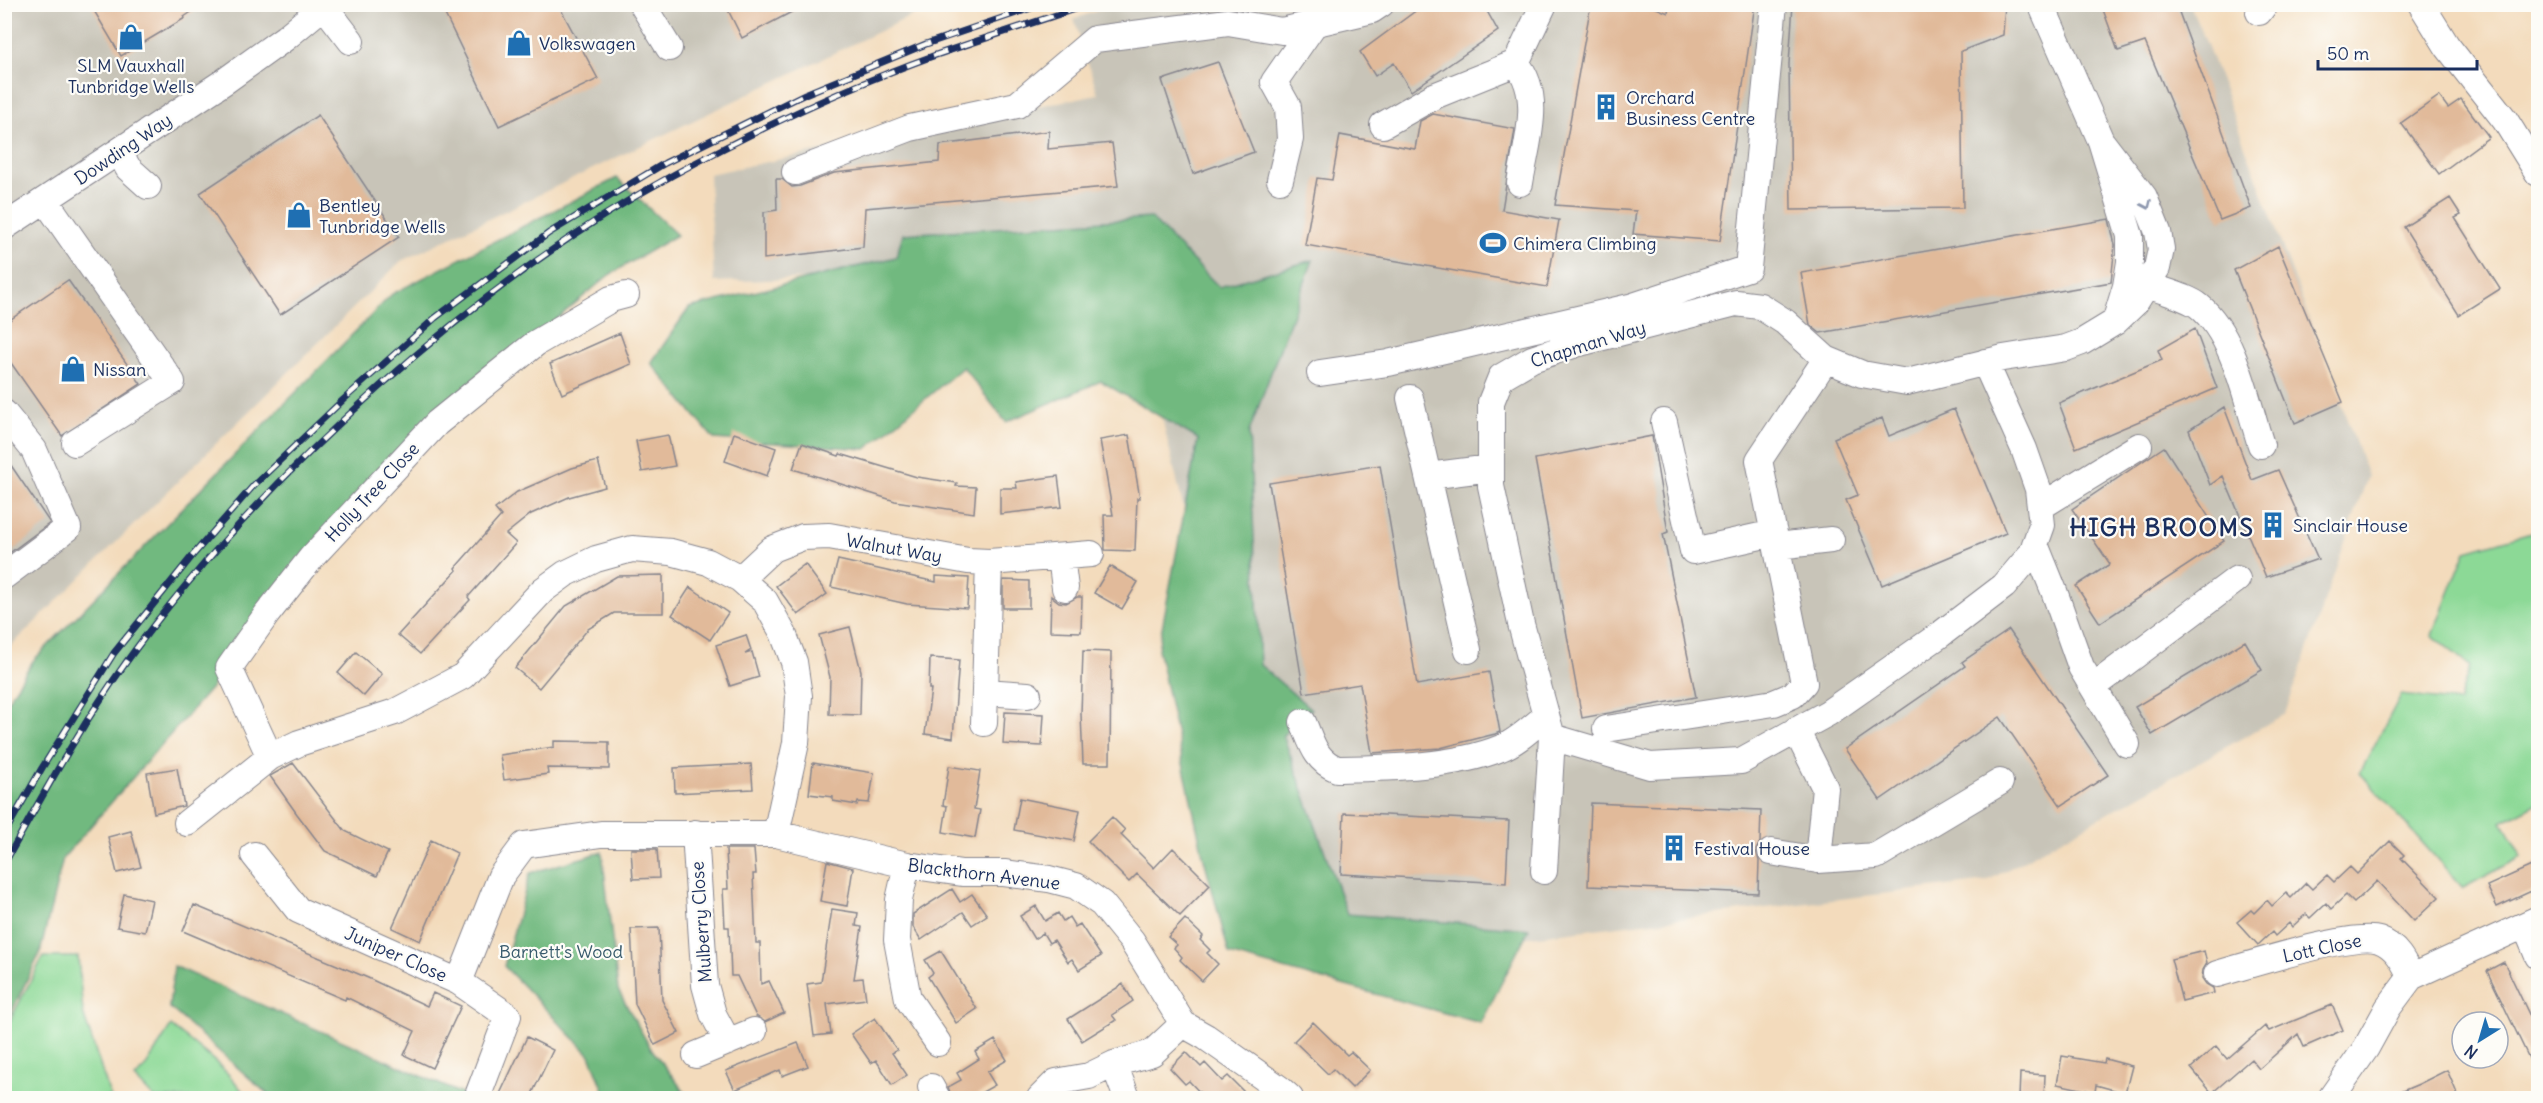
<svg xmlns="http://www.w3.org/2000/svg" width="2543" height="1103" font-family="Delius,sans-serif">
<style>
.industrial{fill:#c8c4b8}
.green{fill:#8cd996;stroke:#54847a;stroke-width:1.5}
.forest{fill:#71b97f;stroke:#46746e;stroke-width:1.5}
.building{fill:#e1ba9a}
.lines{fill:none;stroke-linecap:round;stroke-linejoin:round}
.minor-casing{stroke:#87858d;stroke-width:28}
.minor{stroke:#fff;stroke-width:26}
.rail-casing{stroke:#1b2f5e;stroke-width:7}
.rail{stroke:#fdfcf7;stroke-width:4.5;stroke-dasharray:14;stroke-linecap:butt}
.oneway{stroke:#8d97ae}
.labels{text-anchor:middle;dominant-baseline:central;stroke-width:4.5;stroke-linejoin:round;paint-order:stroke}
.poi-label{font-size:18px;fill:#1b2f5e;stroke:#fdfcf7;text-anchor:start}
.street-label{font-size:18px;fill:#1b2f5e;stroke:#fdfcf7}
.park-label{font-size:18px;fill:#375a6c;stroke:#fdfcf7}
.district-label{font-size:24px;font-weight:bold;letter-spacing:1.5px;fill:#1b2f5e;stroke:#fdfcf7}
</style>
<rect width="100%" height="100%" fill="#fdfcf7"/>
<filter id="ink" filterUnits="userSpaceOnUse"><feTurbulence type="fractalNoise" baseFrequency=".0167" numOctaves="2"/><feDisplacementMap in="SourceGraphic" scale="12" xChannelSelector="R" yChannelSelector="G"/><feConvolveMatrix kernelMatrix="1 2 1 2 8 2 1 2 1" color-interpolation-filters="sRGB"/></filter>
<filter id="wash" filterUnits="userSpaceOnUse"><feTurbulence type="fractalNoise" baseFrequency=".008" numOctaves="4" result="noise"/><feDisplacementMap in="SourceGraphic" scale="24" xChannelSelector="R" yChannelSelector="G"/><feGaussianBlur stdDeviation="1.35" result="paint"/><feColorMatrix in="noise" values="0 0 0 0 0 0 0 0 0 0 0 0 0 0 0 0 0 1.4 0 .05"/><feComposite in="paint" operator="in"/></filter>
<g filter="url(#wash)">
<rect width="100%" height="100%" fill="#f3dbbc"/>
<!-- industrial -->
<path class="industrial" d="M5,5H934L401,261L5,652Z
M1114,5H2190L2208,47L2368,476L2285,714L1987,881L1293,966L1126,267L714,282L709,174L1098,94L1074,19Z"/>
<!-- green -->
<path class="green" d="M2538,530V803L2502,822L2522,857L2463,888L2360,773L2401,695L2459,702L2470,666L2432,635L2466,551Z
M43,957H78L83,1013L111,1098H5V1030Z
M171,1026C198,1048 228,1068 247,1098H154L135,1078L144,1069Z"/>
<!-- forest -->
<path class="forest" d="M617,178L677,235L609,275L464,397L63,858L40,953L5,1025V705L33,661L392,294Z
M1151,218L1219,287L1313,260L1249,432L1260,665L1311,709L1283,735L1347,914L1529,929L1481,1023L1229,954L1203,855L1158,649L1198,439L1101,381L1006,422L963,367L866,449L714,439L651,363L689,308L896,257L903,234Z
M602,852L618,990L650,1047L689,1098H607L590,1055L504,966L530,873Z
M174,966L471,1098H272L169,1007Z"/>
<g id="blocks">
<!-- building -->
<path class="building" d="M90,4H203L184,17L185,18L121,56Z
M440,4H558L598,79L499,126Z
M725,4H807L742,38Z
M1425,4H1483L1498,31L1411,91L1394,63L1375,76L1360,52Z
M1591,4H1647L1668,13L1669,4H1755L1720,241L1633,234L1636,211L1555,205Z
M1793,4H2005L2003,35L1961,51L1963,208L1791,210L1789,64Z
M2101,4H2176L2251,208L2220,220L2145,42L2118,51Z
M1218,62L1254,152L1193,174L1162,80Z
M2439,96L2448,108L2461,99L2489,137L2439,174L2401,123Z
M1433,114L1515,129L1502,210L1559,220L1547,287L1305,245L1317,178L1332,180L1340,135L1415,149L1420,121Z
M318,115L399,237L280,315L200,193Z
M1049,131L1048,149L1112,143L1118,186L865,208L863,247L764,259V212L777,210L776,179H782L792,187L800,186L834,173L939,162L940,145Z
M2450,198L2461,215L2455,218L2500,289L2459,315L2404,227Z
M2109,219L2115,245L2111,282L1820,333L1810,325L1801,273Z
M2278,246L2343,402L2295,423L2234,270Z
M68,280L141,384L62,436L4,353V324Z
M2195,329L2217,388L2076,448L2059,403L2162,360L2158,350Z
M620,333L631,364L562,394L550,364Z
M2224,407L2252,480L2278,470L2318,559L2266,577L2223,476L2210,485L2189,430Z
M1954,409L2006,533L1882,585L1846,500L1858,495L1834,438L1882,418L1889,436Z
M734,433L776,448L767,476L725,461Z
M668,435L675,466L642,472L636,441Z
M1129,435L1140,498H1137L1135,551L1105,550L1104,515H1113L1100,440Z
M1652,436L1668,532L1663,534L1696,697L1582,718L1535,459Z
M802,443L839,456L840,454L917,477L957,483L956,486L976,487L974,513L895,501L793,469Z
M2164,447L2224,541L2100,623L2076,586L2110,564L2072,509Z
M4,455L50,523L4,557Z
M598,461L605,487L569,497L531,514L506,534L516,543L468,597L470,600L420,654L398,635L457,570L455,568L501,516L495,509L517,492L572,468Z
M1380,465L1417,685L1489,672L1500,732L1495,734L1440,748L1372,753L1360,684L1304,693L1269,483Z
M1058,476L1062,507L1000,514V488H1017L1016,482Z
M838,560L936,582V576L969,578L967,608L907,604L831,587Z
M805,564L827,594L798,615L776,586Z
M1110,566L1138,582L1122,609L1094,593Z
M663,575V613H614L588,629L539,688L515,668L566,606L617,576Z
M1003,580L1029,581V608H1003Z
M690,587L728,613L710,640L672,615Z
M1051,596L1059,602L1066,603L1077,597H1082L1081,632L1050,631Z
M850,627L861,671L860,715L829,714L830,677L819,635Z
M2009,630L2108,775L2061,806L2000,717L1880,800L1845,749L1965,666L1962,662Z
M746,635L751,650L745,654L752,652L759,677L730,686L716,645Z
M2245,641L2262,670L2152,735L2135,707Z
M1083,651L1111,652L1110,764H1083L1081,714Z
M356,652L382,674L364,696L338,673Z
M930,658L959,660L953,738L925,734L931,689H929Z
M1005,712L1044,714L1042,746L1003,744Z
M554,741L609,742V769L547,768L548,774L504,780L500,755L554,747Z
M293,763L345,831L388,852L377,876L325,851L297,814L270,776Z
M813,763L874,773L869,803L858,802L857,805L833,801V797L809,794Z
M751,764L753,789L675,793L674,768Z
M949,766L980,771L974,809L980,810L975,838L943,832L947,806L943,805Z
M177,768L184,806L154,813L147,773Z
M1020,798L1080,810L1074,841L1014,830Z
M1591,803L1761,810L1760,842L1756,850L1759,861L1758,893L1588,886Z
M1344,813L1509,821L1506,883L1341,874Z
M1112,817L1125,830L1121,835L1154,868L1173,848L1210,885L1180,916L1137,874L1129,882L1088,841Z
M131,831L141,867L117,873L108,837Z
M431,840L457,853L420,941L392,928Z
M2390,841L2404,855L2401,858L2439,897L2414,921L2377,881L2354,903L2346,895L2331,909L2326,903L2310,918L2306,914L2292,927L2289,923L2275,936L2272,932L2258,945L2237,922L2251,910L2254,913L2267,900L2272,906L2286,893L2291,898L2306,883L2312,889L2327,875L2334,882L2350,867L2357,874Z
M631,849H657L659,878L633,879Z
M726,849H754L756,874H753L756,943H760L761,984L769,981L784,1013L765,1022L756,1016L737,976H731L729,927H725L723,889H728Z
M827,861L853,868L847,906L820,901Z
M2538,863V888L2497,907L2487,886Z
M952,889L960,902L972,894L987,915L972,925L963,912L921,940L913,927V914Z
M124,894L152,900L145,932L117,927Z
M194,905L368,978L427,1006L433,993L461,1006L432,1068L404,1055L415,1031L346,997L345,1000L183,931Z
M1036,906L1045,921L1058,913L1063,921L1069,917L1075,927L1080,924L1101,956L1079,970L1072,959L1068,962L1054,940L1049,943L1043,933L1034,939L1020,916Z
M832,909L858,913L856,926L862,927L854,979L863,978L866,999L827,1004L831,1034L814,1036L807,984L821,982Z
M1185,919L1203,936L1200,940L1210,950L1207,953L1218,964L1202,981L1180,960L1182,957L1174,948L1177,945L1168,937Z
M659,928L662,1000L679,1033L655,1045L635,1004L631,929Z
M941,951L977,1009L956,1023L928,977L933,973L925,960Z
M2204,951L2207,963L2203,970L2202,978L2206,984L2213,988L2214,993L2182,1001L2171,959Z
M2504,962L2538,1033V1077L2487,971Z
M1123,984L1133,1001L1112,1015L1116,1020L1082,1041L1068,1019Z
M2332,1005L2343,1030L2304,1047L2298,1034L2259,1069L2251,1059L2212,1093L2191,1068L2216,1046L2227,1059L2265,1026L2269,1031Z
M875,1018L897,1050L892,1053L907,1075L892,1085L876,1060L871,1063L851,1034Z
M1313,1022L1347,1055L1351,1052L1370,1070L1352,1088L1333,1069L1328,1074L1294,1041Z
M527,1037L553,1050L530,1098H498Z
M995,1040L1007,1060L987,1072L995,1085L972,1098H952L948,1087L961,1080L957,1073L979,1059L975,1052Z
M798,1043L808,1066L782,1076L780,1070L735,1090L726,1071Z
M1186,1052L1201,1067L1205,1063L1222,1081L1228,1076L1250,1098H1205L1189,1081L1185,1084L1170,1068Z
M2062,1056L2104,1063L2105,1059L2132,1066L2125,1093L2096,1085L2095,1092L2057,1084Z
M2447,1070L2459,1098H2386L2419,1084Z
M2020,1073L2045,1075L2044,1098H2019Z"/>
</g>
</g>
<g filter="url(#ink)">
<use href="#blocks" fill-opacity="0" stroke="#87858d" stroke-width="1.5"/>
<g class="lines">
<!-- minor casing -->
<g class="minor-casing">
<path id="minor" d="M642,4L669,48
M2041,4L2101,141L2130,236V262L2126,286L2116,319
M2421,4L2447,46L2505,120L2538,173
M324,6L351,41
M2259,12L2265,4
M1516,63C1544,96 1526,144 1520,183
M1383,125L1434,96L1516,63L1544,4
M119,151L128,168L148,186
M795,172L910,128L1017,105L1095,39L1228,22L1282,31L1372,10L1381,4
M1280,180L1290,139L1288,107L1274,82L1315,23
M45,200L172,382L75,443
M4,227L225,81L285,38L326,4
M2148,285C2162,291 2188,297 2199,306C2235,335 2247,403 2261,445
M1320,373L1388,363L1630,307L1748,268L1774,4
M1410,398L1468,650
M4,413L34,450L68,528L4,576
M1664,422L1693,551L1774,533
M1428,476L1491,468
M2040,507L2139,446
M2035,544L2054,591L2081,667L2127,744
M1777,546L1831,540
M1061,557L1065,588
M740,579L772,549L803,537L829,536L968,561L989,562L1091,554
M2093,687L2237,579
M985,692L1028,695
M1303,722C1312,743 1315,760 1337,769C1387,768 1455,767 1501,748C1517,742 1533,726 1546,716
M984,723L989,562
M1606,729L1774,703L1793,695L1804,683L1759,460L1826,359
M1796,730L1825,788L1818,860
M1552,737L1650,766L1741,761L1828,713L1941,634L2004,586L2032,553L2042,525L2038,489L2024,449L1985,362
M270,757L229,668L267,614L312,557L437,423L536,343L611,299L626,295
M187,823L270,757L299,743L395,712L463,676L543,590L565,574L596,559L632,549L671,552L708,562L740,579L765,601L783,633L794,662L799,696L796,743L776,834
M695,833L705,985L713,1014L728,1042
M1771,852L1818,860L1876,856L2000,782
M254,855L298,910L459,982L501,876L524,845L601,834H776L907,865L962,873H1004L1049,879L1076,886L1102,904L1132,941L1183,1024L1206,1037L1280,1089L1290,1098
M907,865L899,900L897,940L908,999L938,1043
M1544,871L1552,737L1521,624L1491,486V402L1501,377L1532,359L1576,344L1736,303L1760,306L1785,322L1826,359L1862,374L1907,382L2003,358L2066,348L2082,342L2115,322L2135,303L2157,268L2161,249L2158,232L2144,197L2101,141
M2525,925L2538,956
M2217,974C2247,966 2353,931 2379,940C2396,946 2404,962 2411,977
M459,982L508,1016L477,1098
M696,1055L754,1031
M1114,1064L1127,1098
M931,1087L937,1098
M1040,1098L1056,1082L1089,1076L1114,1064L1152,1053L1183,1024
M2331,1098L2366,1048L2388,1008L2411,977L2538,919"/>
</g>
<!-- minor -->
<use href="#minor" class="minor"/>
<!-- rail casing -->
<g class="rail-casing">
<path id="rail" d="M4,834L42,768L114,653L193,555L254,485L343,400L435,318L549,233L665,163L805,94L926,44L1043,4
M4,864C43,795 81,725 127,661C199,561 286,471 378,388C469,307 566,233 673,175C756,130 844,88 933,56C985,38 1038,21 1090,4"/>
</g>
<!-- rail -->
<use href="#rail" class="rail"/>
</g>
<!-- one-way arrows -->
<defs><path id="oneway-chevron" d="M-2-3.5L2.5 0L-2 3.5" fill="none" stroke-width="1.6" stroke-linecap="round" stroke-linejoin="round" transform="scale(1.5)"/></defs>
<use class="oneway" href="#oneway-chevron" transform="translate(2147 205) rotate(66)"/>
</g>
<!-- icons -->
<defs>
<g id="shop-bare" transform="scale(2.07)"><path d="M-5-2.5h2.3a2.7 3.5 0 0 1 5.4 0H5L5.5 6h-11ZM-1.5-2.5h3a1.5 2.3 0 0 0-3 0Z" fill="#1f6fb2" stroke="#fdfcf7" stroke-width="2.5" paint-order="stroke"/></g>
<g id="building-bare" transform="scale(2.07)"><path d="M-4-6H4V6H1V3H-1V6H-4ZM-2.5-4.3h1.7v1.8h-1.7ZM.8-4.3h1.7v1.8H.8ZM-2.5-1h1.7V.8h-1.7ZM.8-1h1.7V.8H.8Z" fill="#1f6fb2" stroke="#fdfcf7" stroke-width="2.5" paint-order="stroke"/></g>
<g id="stadium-bare" transform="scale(2.07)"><path d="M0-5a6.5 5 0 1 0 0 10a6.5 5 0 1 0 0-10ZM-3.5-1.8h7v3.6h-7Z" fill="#1f6fb2" stroke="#fdfcf7" stroke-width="2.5" paint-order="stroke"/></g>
</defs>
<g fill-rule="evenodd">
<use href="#shop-bare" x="131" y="37"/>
<use href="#shop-bare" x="519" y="43"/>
<use href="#building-bare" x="1606" y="107"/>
<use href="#shop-bare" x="299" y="215"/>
<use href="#stadium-bare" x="1493" y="243"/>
<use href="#shop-bare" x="73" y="369"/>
<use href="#building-bare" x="2273" y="525"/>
<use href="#building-bare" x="1674" y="848"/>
</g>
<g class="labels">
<!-- poi labels -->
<g class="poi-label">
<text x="539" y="43">Volkswagen</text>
<text x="131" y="65" text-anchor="middle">SLM Vauxhall<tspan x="131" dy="21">Tunbridge Wells</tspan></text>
<text x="1626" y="97">Orchard<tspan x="1626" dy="21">Business Centre</tspan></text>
<text x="319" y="205">Bentley<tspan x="319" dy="21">Tunbridge Wells</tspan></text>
<text x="1513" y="243">Chimera Climbing</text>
<text x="93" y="369">Nissan</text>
<text x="2293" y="525">Sinclair House</text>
<text x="1694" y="848">Festival House</text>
</g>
<!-- street labels -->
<g class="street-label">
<text transform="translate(123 149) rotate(-34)">Dowding Way</text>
<text transform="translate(1588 344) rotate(-17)">Chapman Way</text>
<text transform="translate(372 492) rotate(-47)">Holly Tree Close</text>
<text transform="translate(894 548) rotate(10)">Walnut Way</text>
<text transform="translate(984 874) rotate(7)">Blackthorn Avenue</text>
<text transform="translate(701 922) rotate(-94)">Mulberry Close</text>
<text transform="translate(2322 948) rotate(-12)">Lott Close</text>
<text transform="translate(396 954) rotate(24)">Juniper Close</text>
</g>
<!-- park labels -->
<g class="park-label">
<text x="561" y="951">Barnett's Wood</text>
</g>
<!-- district labels -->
<g class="district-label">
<text x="2162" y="527">HIGH BROOMS</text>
</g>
</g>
<!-- margin -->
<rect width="2543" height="1103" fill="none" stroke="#fdfcf7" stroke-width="24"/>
<!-- north arrow -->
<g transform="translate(2480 1040) rotate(217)"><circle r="28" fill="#fdfcf7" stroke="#a3aaba" stroke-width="1.5"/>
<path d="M0-4.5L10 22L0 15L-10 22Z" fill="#1f6fb2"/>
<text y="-9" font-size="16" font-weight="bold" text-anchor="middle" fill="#1b2f5e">N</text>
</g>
<!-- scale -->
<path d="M2318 60v9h159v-9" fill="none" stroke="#1b2f5e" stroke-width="3"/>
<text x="2327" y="60" font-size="18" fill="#1b2f5e" stroke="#fdfcf7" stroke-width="4.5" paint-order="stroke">50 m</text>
</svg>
